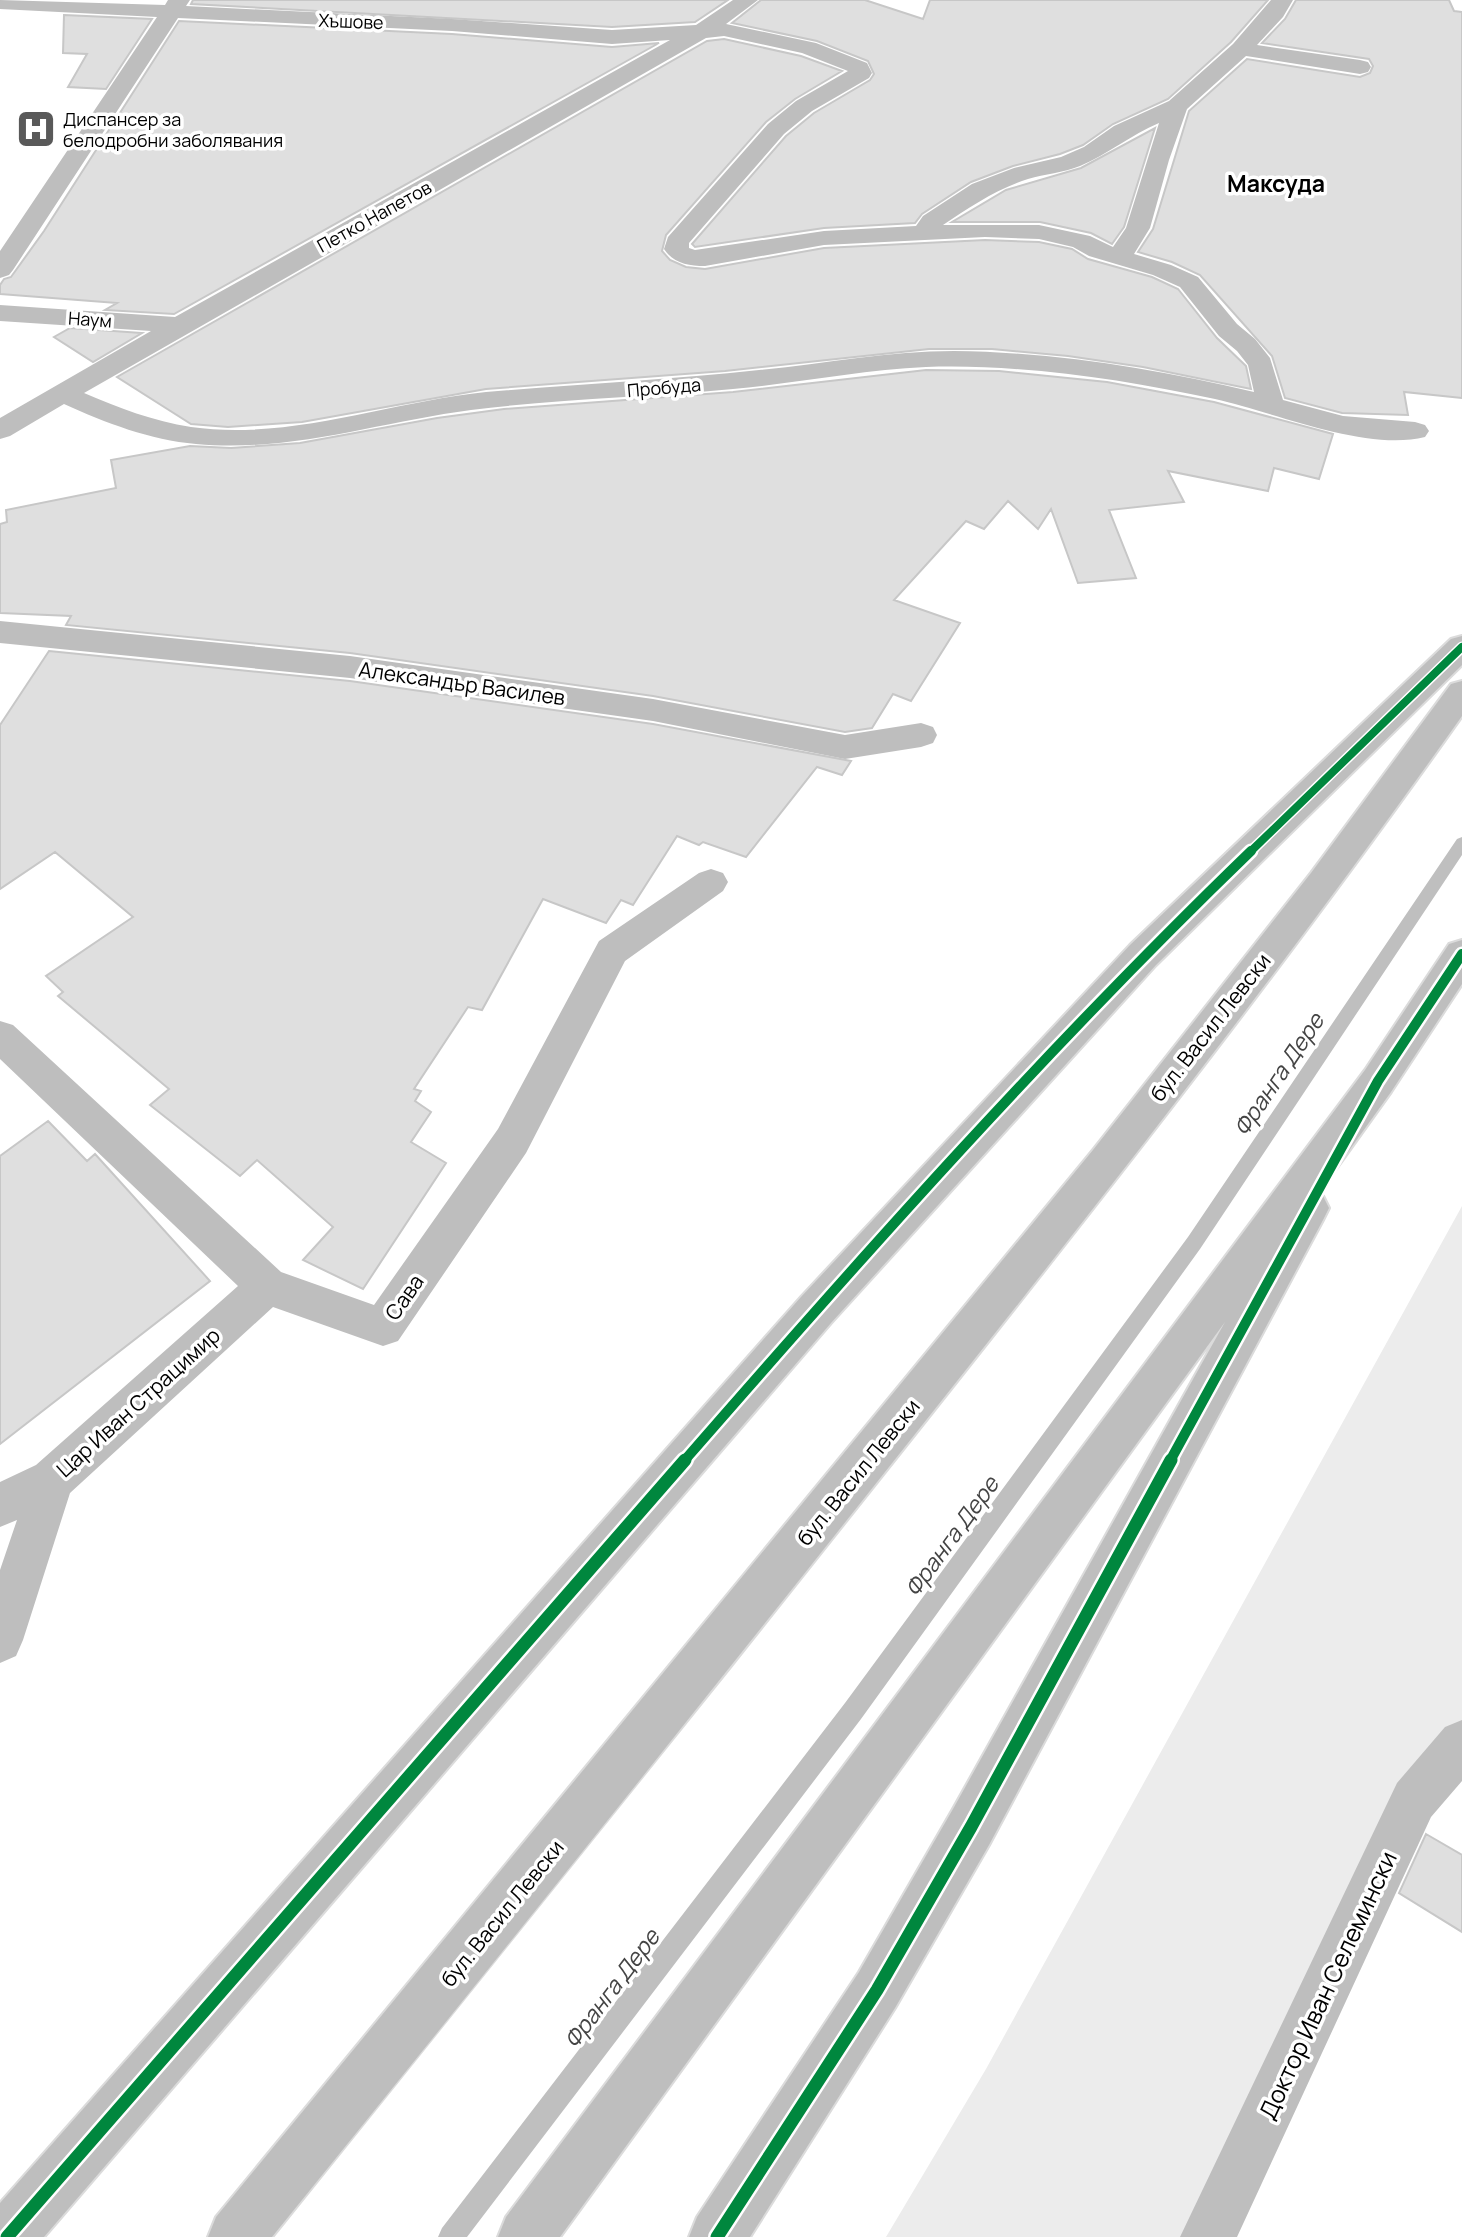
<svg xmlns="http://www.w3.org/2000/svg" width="1462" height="2237" font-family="Manrope,sans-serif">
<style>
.green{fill:#ececec}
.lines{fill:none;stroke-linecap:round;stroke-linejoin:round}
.stream{fill:#bfbfbf;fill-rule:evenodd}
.building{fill:#dfdfdf;stroke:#c7c7c7;stroke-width:2}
.highway-casing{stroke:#dbdbdb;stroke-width:4}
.minor{fill:#bebebe;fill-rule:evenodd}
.highway{fill:#bebebe;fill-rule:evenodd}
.cycleway-far2-casing{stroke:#fff;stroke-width:11}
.cycleway-far1-casing{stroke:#fff;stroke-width:15}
.cycleway-casing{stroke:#fff;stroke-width:18}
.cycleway-far2{stroke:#00873e;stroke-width:8}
.cycleway-far1{stroke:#00873e;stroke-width:10}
.cycleway{stroke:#00873e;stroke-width:13}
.labels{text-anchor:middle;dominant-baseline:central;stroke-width:7;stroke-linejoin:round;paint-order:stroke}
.far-street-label{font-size:18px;fill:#000;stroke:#fff}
.far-poi-label{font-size:18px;fill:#000;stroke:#fff;text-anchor:start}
.street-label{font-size:21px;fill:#000;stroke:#fff}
.far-district-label{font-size:23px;font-weight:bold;fill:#000;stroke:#fff}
.water-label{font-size:23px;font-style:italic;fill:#444;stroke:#fff}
.near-street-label{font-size:24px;fill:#000;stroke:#fff}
</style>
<rect width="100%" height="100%" fill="#fff"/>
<!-- green -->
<path class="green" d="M1462,1206V1744L1208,2237H886L986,2069Z"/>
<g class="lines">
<!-- stream -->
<path class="stream" d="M1462,837V855L1200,1249L861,1719L467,2237H438L442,2228L845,1703L1188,1237L1457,839Z"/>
</g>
<!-- building -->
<path class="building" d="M193,0H728L695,22L612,27L191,4Z
M761,0H865L923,19L930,0H1268L1231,42L1168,99L1113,124L1083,145L1060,154L1013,166L971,182L922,214L915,223L824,228L695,247L692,244L786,136L814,113L870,80L874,74L868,61L817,41L732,23Z
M1296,0H1449L1454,11L1462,12V398L1404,392L1408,415L1342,413L1285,398L1272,356L1200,275L1172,262L1138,252L1153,229L1189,111L1247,59L1360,77L1370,73L1373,66L1369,59L1262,43L1285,19Z
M64,15L152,19L106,89L68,87L87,54L63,53Z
M179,21L452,34L612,47L659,43L174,314L105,310L117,303L0,294V285L4,279L11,277L44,231Z
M724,39L801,56L842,71L795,99L766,122L666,235L662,251L670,260L686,267L705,269L824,248L985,240L1039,242L1072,249L1088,259L1152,277L1178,289L1217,338L1246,366L1251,389L1143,367L1068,356L992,349H929L725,371L486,389L302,422L228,427L191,424L117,377L707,41Z
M1155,128L1124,227L1112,244L1091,233L1040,222H952L1006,190L1081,168Z
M70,328L142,333L93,362L54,337Z
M926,370L999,371L1107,382L1214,402L1333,434L1319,479L1274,468L1268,491L1168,471L1184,502L1109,510L1136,578L1078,583L1051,509L1038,529L1008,501L984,529L966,521L894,600L960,623L911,701L893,694L872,728L845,732L653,696L350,653L66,625L71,616L0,613V524L7,522L6,510L116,488L111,460L190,446L231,448L300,443L437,418L504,409L733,392Z
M49,651L350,681L653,724L851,761L842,775L817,767L746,857L703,842L699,845L677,836L633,905L621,900L606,923L543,899L482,1010L468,1007L414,1089L421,1091L415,1101L431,1112L411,1142L446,1163L363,1289L303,1260L333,1227L257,1160L240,1176L150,1105L169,1089L58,996L63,992L46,976L133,917L55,852L0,889V725Z
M48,1121L87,1161L95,1154L210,1281L0,1444V1156Z
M1426,1834L1462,1855V1932L1399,1893Z"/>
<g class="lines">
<!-- highway casing -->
<g class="highway-casing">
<path id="highway" d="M1462,636V665L1156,965L831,1323L44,2237H0V2203L801,1297L1130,945L1451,639Z
M1462,681V716C1279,975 1082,1224 885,1472C682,1728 478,1983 272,2237H208L216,2217L1093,1150L1311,873L1451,684Z
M1462,940V984L1391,1092L1318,1194L1323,1196L1329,1208L1323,1220L989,1845L895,2008L750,2237H689L697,2217L859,1972L953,1809L1225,1322L560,2237H498L506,2217L1365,1070L1449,944Z"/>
</g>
<!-- minor -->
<path class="minor" d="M0,0L165,5L168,0H190L186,6L452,19L612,30L696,25L733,0H758L726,24L816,43L867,63L872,73L869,78L812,111L784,134L689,243V248L695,250L824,231L916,226L923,216L972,184L1014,168L1061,157L1084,147L1114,126L1169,101L1233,44L1271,0H1293L1283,17L1257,45L1360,60L1368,62L1371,67L1368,72L1360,74L1246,56L1187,109L1169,160L1150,228L1134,254L1171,265L1198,277L1237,324L1255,339L1270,358L1283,400L1343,416L1415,422L1425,425L1429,431L1425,437C1366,452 1274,412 1215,399C1121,379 1023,364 926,367C862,370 798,383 733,389C646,397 558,399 471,410C379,422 290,453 196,444C150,440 106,423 64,404L10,436L0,439V418L151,331L0,321V305L175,317L670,40L612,44L452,31L178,18L13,270L9,275L0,278V251L157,17L0,9ZM724,36L802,53L848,71L796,101L768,124L668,237L664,249C673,263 688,266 705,266L824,245L985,237L1039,239L1073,247L1089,256L1153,275L1180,287L1219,336L1237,351L1248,365L1254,392C1156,369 1055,352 954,351C888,351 824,364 759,370C668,380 577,384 486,392C388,402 290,441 191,427C153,421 119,408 84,393L706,38ZM1159,123L1126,228L1113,247L1090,236L1039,225H943C970,207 996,189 1028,179C1045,174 1063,173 1080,166C1108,154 1131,135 1159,123Z
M0,621L350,656L653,699L845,735L921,723L933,727L937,735L933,743L921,747L845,759L653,721L350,678L0,643Z
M711,869L723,873L728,882L723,891L625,961L526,1153L398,1341L383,1346L273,1307L70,1493L23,1640L16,1656L0,1663V1570L17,1520L0,1527V1482L36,1465L238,1286L0,1059V1021L13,1025L281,1272L374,1305L498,1129L599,941L699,873Z
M1462,1720V1781L1431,1817L1237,2237H1180L1397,1783L1445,1727Z"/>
<!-- highway -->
<use href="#highway" class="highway"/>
<!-- cycleway-far2 casing -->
<g class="cycleway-far2-casing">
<path id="cycleway-far2" d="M1249,853L1462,647"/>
</g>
<!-- cycleway-far1 casing -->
<g class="cycleway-far1-casing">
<path id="cycleway-far1" d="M684,1461C866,1252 1051,1044 1251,851
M1170,1461L1378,1081L1462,954"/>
</g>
<!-- cycleway casing -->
<g class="cycleway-casing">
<path id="cycleway" d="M7,2237L685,1460
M717,2237L877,1990L971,1827L1171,1460"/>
</g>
<!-- cycleway-far2 -->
<use href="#cycleway-far2" class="cycleway-far2"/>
<!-- cycleway-far1 -->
<use href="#cycleway-far1" class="cycleway-far1"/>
<!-- cycleway -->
<use href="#cycleway" class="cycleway"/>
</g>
<!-- icons -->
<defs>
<g id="hospital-square" transform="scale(2.0125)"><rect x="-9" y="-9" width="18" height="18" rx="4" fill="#595959" stroke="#fff"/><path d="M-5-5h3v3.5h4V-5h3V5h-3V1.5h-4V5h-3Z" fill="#fff"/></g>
</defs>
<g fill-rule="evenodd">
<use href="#hospital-square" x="36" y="129"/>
</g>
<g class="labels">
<!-- far-street labels -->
<g class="far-street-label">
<text transform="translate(351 21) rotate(2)">Хъшове</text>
<text transform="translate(374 216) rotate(-29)">Петко Напетов</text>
<text transform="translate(90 319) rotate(4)">Наум</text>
<text transform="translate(664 387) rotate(-5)">Прoбудa</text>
</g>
<!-- far-poi labels -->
<g class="far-poi-label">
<text x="63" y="119">Диспансер за<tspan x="63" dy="21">белодробни заболявания</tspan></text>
</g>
<!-- street labels -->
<g class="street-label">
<text transform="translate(462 683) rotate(8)">Александър Василев</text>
<text transform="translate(1210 1027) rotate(-52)">бул. Васил Левски</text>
<text transform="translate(404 1297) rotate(-55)">Сава</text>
<text transform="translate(138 1402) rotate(-42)">Цар Иван Страцимир</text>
<text transform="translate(858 1472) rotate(-51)">бул. Васил Левски</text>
<text transform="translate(502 1913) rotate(-51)">бул. Васил Левски</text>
</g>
<!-- far-district labels -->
<g class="far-district-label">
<text x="1276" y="183">Максуда</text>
</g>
<!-- water labels -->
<g class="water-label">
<text transform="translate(1278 1074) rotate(-56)">Франга Дере</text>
<text transform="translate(951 1536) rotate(-54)">Франга Дере</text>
<text transform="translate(611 1988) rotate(-53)">Франга Дере</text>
</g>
<!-- near-street labels -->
<g class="near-street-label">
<text transform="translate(1327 1985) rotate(-65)">Доктор Иван Селемински</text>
</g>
</g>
</svg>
